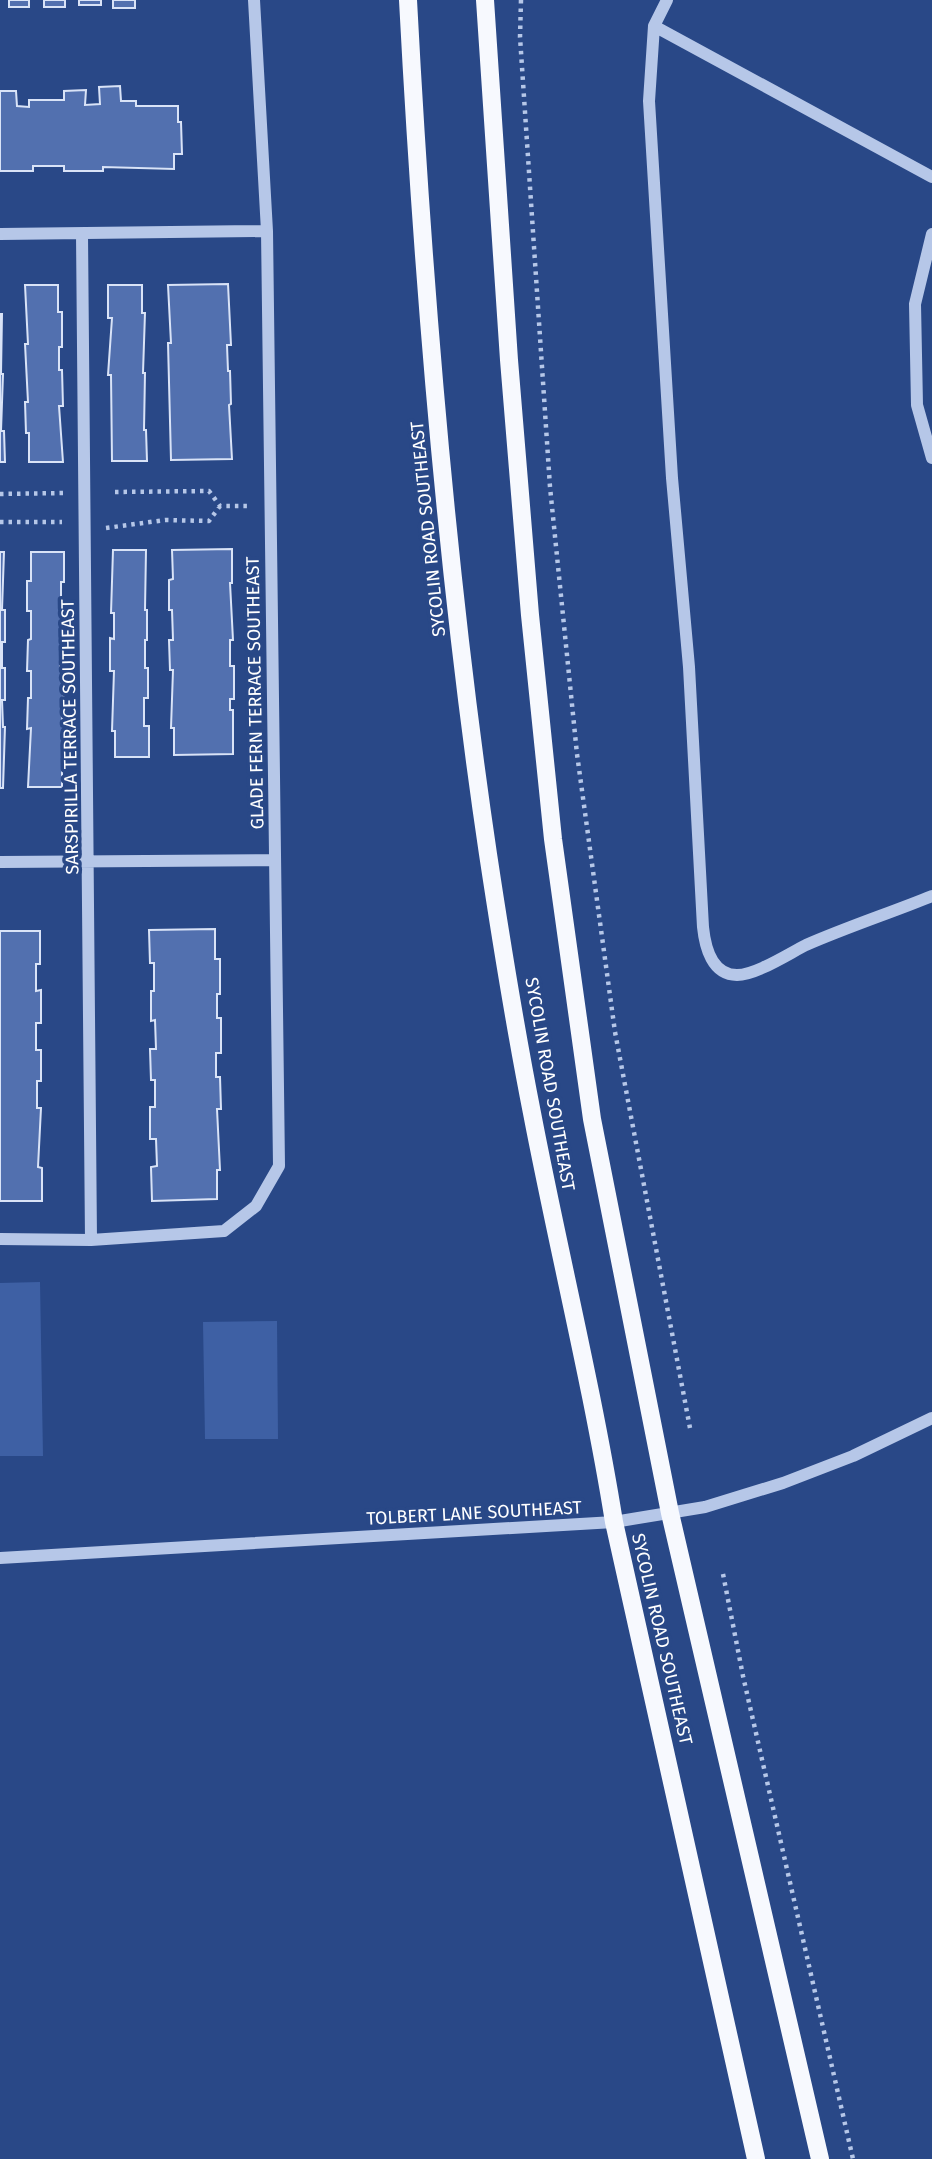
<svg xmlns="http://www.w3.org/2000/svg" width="932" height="2159" font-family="'Fira Sans',sans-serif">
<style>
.green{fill:#3e60a4}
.building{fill:#5270af;stroke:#d9e3f7;stroke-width:2}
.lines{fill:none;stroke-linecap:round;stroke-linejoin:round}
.path{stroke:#b6c7e8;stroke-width:4.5;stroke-dasharray:3.5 5;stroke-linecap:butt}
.minor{stroke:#b6c7e8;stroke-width:12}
.major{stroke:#f7f9fe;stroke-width:18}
.labels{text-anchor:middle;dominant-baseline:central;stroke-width:7;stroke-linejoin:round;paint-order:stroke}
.street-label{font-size:18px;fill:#fff;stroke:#294887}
</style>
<rect width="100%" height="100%" fill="#294887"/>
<!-- green -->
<path class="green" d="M40,1282L43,1456H0V1283Z
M277,1321L278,1439H205L203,1322Z"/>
<!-- building -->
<path class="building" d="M9,0H29V7H9Z
M44,0H65V7H44Z
M79,0H101V5H79Z
M113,0H135V8H113Z
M120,86L121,101H136V106H178V122H181L182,154H174V169L103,167V171H64V166H33V171H0V91H16L17,106L29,107V100H64V91L86,90L85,105L100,104L99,87Z
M228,284L231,345H227L228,371H230L231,404L229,405L232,459L171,460L168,343H171L168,285Z
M25,285H58V312H62V347H59V370H62L63,406H59L63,462H29V433H26L25,402H28L25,344H28Z
M108,285H142V313H145L143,373H145L144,430H146L147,461H112L111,375H108L112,318H108Z
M0,314H2L1,374H3L1,431H4L5,462H0Z
M232,549V583H230L233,640H230V666H234V699H230V710H233V754L174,755V728H171L173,670H170L169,640H173L172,610H169V580L173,579L172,550Z
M113,550H146L145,610H147V640H145V668H148V698H144V726H149V757H115V731H112L114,671H110V638L114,639V613H111Z
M0,552H4L2,610H5V642H2V668H5V700H2L3,727H5L3,788H0Z
M31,552H64V582H61V609H64L60,667H65L62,723H65V758H62V787H28L31,728L27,729L28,698H31V671H27L28,640L31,639V611H27V581H31Z
M215,929V959H220V994H217V1018H221V1053H216V1077H220L221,1109H217L220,1170H217V1199L152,1201L151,1167L157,1166L156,1139H150V1107H155V1080H151L150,1049H156L155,1020L151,1021V991H154V963H150L149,930Z
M0,931H40V964H36V991L41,990V1023H36V1050H41V1081H37V1108H41L38,1167L42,1168V1201H0Z"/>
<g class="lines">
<!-- path -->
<path class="path" d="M521,0L520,37L550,487L577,754L615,1032L690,1428
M115,492L209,491L220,506H249
M0,494L64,493
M0,522H62
M106,528L165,520L209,521L220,506
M723,1574L743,1676L853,2159"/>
<!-- minor -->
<path class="minor" d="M667,0L654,26L649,101L672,478L689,667L703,927C705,947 712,975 737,975C756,975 788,954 806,945C847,927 890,913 932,896
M654,26L932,177
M0,234L267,231
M82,234L91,1240
M932,234L915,304L917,405L932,458
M0,862L274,860
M0,1239L91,1240L224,1231L256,1206L279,1166L267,231L254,0
M0,1558L614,1522L705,1507L783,1483L853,1456L932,1418"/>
<!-- major -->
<path class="major" d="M408,0C423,285 446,571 488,854C501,940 515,1027 532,1113C558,1249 592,1385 614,1522L756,2159
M485,0L509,360L530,615L553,839L592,1119L670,1513L820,2159"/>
</g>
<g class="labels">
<!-- street labels -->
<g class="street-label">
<text transform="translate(428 529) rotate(-96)">SYCOLIN ROAD SOUTHEAST</text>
<text transform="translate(255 693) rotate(-91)">GLADE FERN TERRACE SOUTHEAST</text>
<text transform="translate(70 737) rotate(-91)">SARSPIRILLA TERRACE SOUTHEAST</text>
<text transform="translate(550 1084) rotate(80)">SYCOLIN ROAD SOUTHEAST</text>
<text transform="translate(474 1513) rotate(-3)">TOLBERT LANE SOUTHEAST</text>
<text transform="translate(662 1639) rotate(77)">SYCOLIN ROAD SOUTHEAST</text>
</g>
</g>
</svg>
